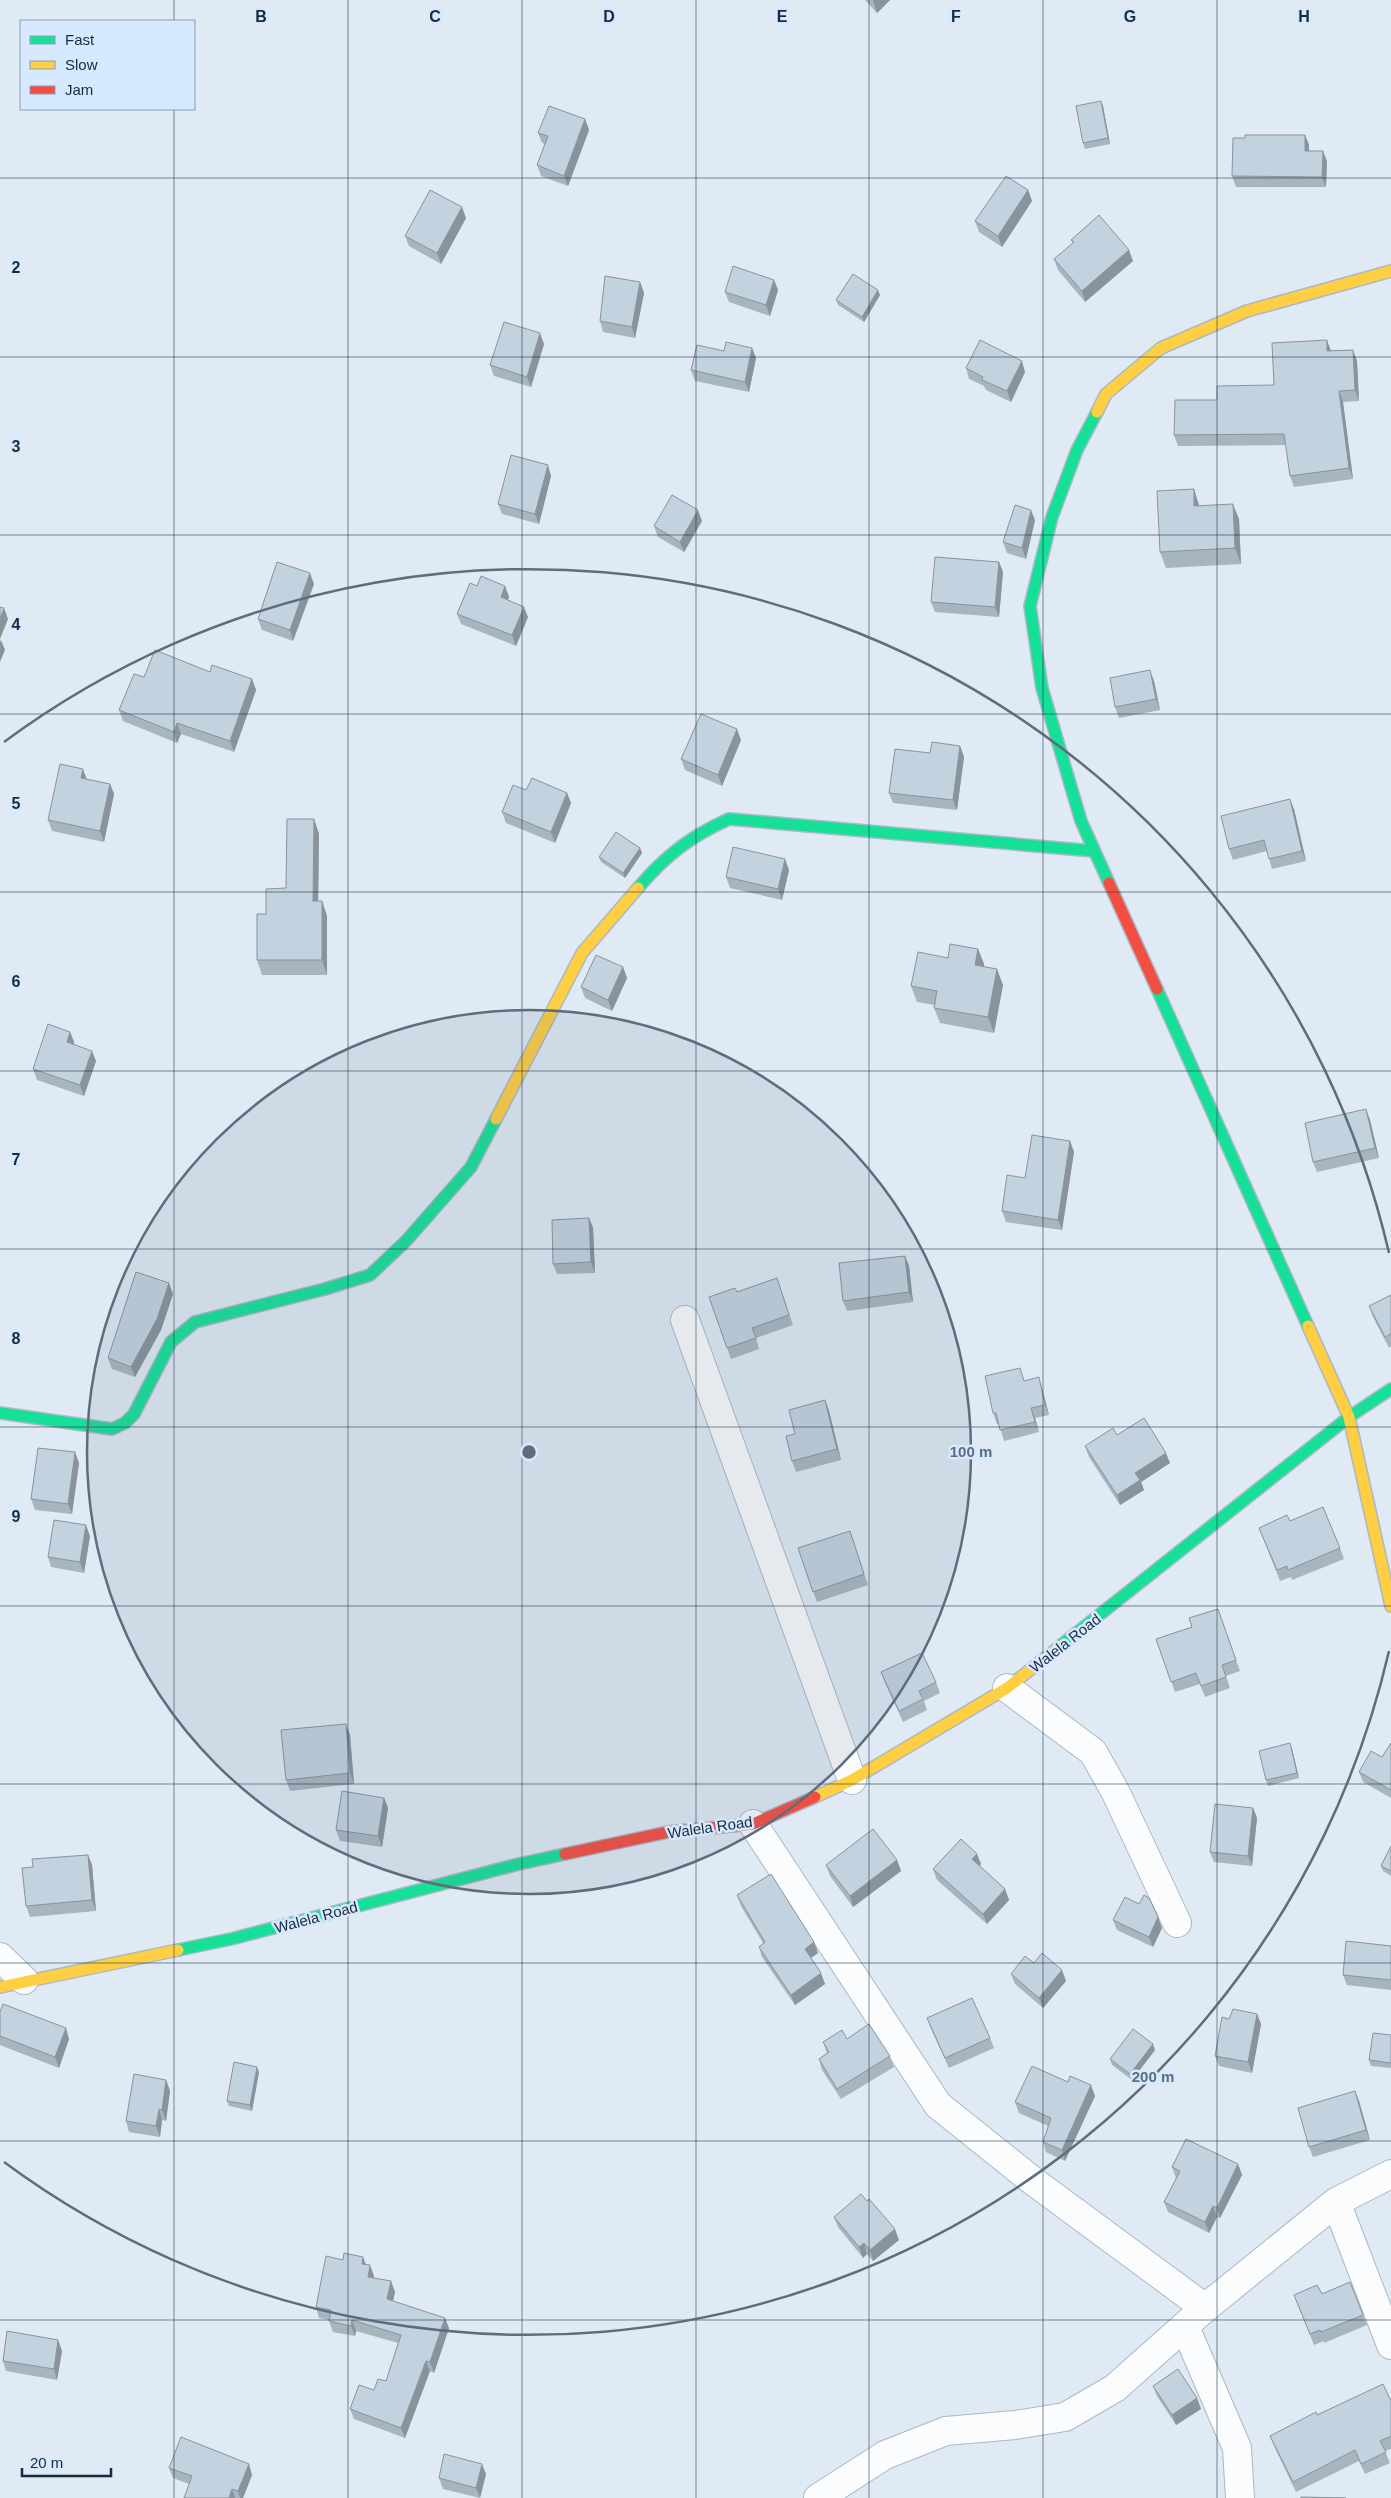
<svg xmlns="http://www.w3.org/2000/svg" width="1391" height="2498" font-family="Arial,sans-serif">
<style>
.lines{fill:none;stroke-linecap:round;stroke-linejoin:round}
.street-casing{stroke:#abb8c6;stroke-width:30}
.fast-casing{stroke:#abb8c6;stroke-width:14}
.slow-casing{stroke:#abb8c6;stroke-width:14}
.jam-casing{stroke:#abb8c6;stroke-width:14}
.street{stroke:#fafcfe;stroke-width:28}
.fast{stroke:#16e098;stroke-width:11}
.slow{stroke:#ffcf43;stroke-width:11}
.jam{stroke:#f24e42;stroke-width:11}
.wall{fill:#a7b5bf}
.shaded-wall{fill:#88939b}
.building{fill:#c2d2de;stroke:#88939b}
.grid{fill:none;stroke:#182a3e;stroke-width:1;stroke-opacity:0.55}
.ring{fill:none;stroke:#5e6d7e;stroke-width:2.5}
.labels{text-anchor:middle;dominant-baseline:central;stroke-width:5;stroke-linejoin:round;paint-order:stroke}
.street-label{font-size:15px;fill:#182a3e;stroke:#d6e9fe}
.grid-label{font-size:16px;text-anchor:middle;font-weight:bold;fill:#182a3e;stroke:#d6e9fe;stroke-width:5;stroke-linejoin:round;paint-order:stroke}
.centre{fill:#5e6d7e;stroke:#d6e9fe;stroke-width:2.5}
.ring-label{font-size:15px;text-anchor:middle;font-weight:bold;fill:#5e6d7e;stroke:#d6e9fe;stroke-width:5;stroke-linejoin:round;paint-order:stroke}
</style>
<rect width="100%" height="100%" fill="#dfeaf5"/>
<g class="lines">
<!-- street casing -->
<g class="street-casing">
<path id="street" d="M685,1320L852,1780
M1007,1688L1093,1752L1116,1793L1177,1923
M753,1824L938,2105L1033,2181L1205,2308
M0,1957L24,1980
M1336,2202L1391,2345
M1185,2327L1237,2448L1240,2498
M818,2498L885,2455L946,2431L1015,2425L1065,2417L1115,2388L1205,2308L1336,2202L1391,2174"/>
</g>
<!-- fast casing -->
<g class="fast-casing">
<path id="fast" d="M1097,412L1077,450L1052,517L1030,606L1042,688L1081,821L1109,883
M638,888C665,856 691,836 729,819L1094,851
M1157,989L1308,1326
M0,1413L112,1429L125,1423L134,1414L171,1342L195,1322L325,1289L370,1275L406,1241L471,1167L496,1119
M1060,1646L1349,1417L1391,1389
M178,1950L231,1939L519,1864L565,1854"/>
</g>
<!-- slow casing -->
<g class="slow-casing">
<path id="slow" d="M1097,412L1106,394L1161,348L1247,311L1391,271
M496,1119L582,953L638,888
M1308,1326L1349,1417L1391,1606
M815,1797L852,1780L1007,1688L1060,1646
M0,1987L178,1950"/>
</g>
<!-- jam casing -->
<g class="jam-casing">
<path id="jam" d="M1109,883L1157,989
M565,1854L668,1832L753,1824L815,1797"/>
</g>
<!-- street -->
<use href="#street" class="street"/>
<!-- fast -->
<use href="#fast" class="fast"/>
<!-- slow -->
<use href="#slow" class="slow"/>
<!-- jam -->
<use href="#jam" class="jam"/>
</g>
<!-- wall -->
<path class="wall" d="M865,0H890L877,13Z
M1103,106L1110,144L1085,149L1083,143Z
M585,119L589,130L568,186L541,176L537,165L545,144L542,143L538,133Z
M1305,135L1309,145V151L1327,161L1326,187H1236L1232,176L1245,138Z
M1028,190L1032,201L1002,247L979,232L975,221Z
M466,218L441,264L409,246L405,236Z
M1071,240L1133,261L1085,302L1058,270L1054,259L1073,243Z
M774,280L778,290L770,316L729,302L725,292Z
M640,282L644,293L635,338L603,332L600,321Z
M880,295L864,322L838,305L836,300Z
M544,344L531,387L494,376L490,365Z
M752,348L756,358L749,392L695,381L691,370L724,351Z
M1353,350L1357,361L1359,401L1343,402L1353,479L1294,487L1290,476L1286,445L1178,446L1174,435L1217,400L1274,385L1331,351Z
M966,368L1025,372L1011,402L986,390L984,386L969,379Z
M551,476L539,524L502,514L498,504Z
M1199,505L1239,519L1241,564L1166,568L1160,552Z
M1035,520L1026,559L1007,553L1003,542Z
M702,521L684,552L658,537L654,526Z
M999,562L1003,572L999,617L935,612L931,602Z
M314,584L293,641L262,630L258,619Z
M477,586H505L509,597L508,600L528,617L516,646L461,624L457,614Z
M210,672L252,679L256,690L234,752L181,734L177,743L123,721L119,710L144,677Z
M1154,681L1160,710L1119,718L1115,707Z
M741,740L722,786L685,770L681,759Z
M960,746L964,757L957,810L893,803L889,793L930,753Z
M87,779L110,784L114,794L104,842L52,831L48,820Z
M567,793L571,803L555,843L506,823L502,812Z
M1294,809L1306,861L1272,869L1267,851L1233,860L1229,849Z
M314,819L319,834L318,901H322L327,916V975H262L257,960L266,914L286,888Z
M640,848L642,853L625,878L601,862L599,857Z
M789,870L782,900L730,888L726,877Z
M978,949L984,964L983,967L1003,985L994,1033L940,1023L934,1008L935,1005L917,1002L911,986L948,958Z
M623,967L627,978L612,1011L585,998L581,987Z
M70,1032L74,1042V1044L96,1061L84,1096L37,1080L33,1069Z
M1366,1109L1370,1120L1379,1158L1317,1172L1313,1162Z
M1070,1141L1074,1152L1062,1230L1006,1222L1002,1211L1025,1178Z
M589,1218L593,1228L595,1273L557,1274L553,1264Z
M905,1256L909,1266L913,1302L847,1311L843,1301Z
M777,1278L793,1325L756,1338L759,1349L731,1359L709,1297L737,1292Z
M173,1294L161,1330L135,1377L112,1369L108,1358Z
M1391,1295V1346L1389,1348L1373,1317L1369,1306Z
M1025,1381L1042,1388L1049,1415L1035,1418L1039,1432L1004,1441L999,1424H997L993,1413Z
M825,1400L829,1411L841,1460L796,1472L792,1461L795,1434Z
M1085,1446L1170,1463L1141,1482L1144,1490L1120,1505L1089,1457Z
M79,1463L72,1514L35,1510L31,1499Z
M1290,1521L1340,1548L1344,1559L1292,1580L1291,1577L1280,1581L1259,1528Z
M850,1531L868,1585L817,1602L798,1548Z
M90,1536L84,1573L51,1567L48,1557Z
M1218,1609L1240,1671L1226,1676L1230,1688L1205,1697L1200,1684L1175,1692L1156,1639L1192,1627Z
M881,1672L936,1682L940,1693L924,1701L927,1710L903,1722L885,1683Z
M350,1735L354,1784L290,1791L286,1780Z
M1391,1743V1798L1363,1782L1359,1772L1382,1757Z
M1292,1749L1299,1778L1268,1786L1266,1780Z
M384,1798L388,1808L382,1847L340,1841L336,1830Z
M1253,1808L1257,1818L1252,1866L1214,1862L1210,1852Z
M1391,1846V1876L1383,1871L1381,1866Z
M88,1855L92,1865L96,1911L30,1917L26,1906L33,1867Z
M897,1860L901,1871L853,1907L830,1876L826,1865Z
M981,1864L980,1866L1005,1889L1009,1900L987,1924L937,1880L933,1869Z
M737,1895L814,1942L818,1953L811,1958L825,1984L795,2005L762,1957L759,1947L763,1943L741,1906Z
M1113,1920L1162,1928L1153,1947L1117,1930Z
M1391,1946V1990L1347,1985L1343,1975Z
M1034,1963L1066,1981L1043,2008L1015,1984L1011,1974Z
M0,2012L69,2039L59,2068L0,2045Z
M1257,2014L1261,2024L1252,2073L1219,2066L1215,2056L1229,2019Z
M927,2018L990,2038L994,2048L949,2068L931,2029Z
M1391,2035V2068L1371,2066L1369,2060Z
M847,2039L890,2056L894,2067L841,2099L822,2070L819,2059L827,2053L823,2042Z
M1155,2050L1132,2080L1112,2065L1110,2059Z
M259,2072L252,2111L229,2106L227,2101Z
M166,2080L170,2091L166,2121L162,2120L160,2137L129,2132L126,2121Z
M1355,2091L1359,2101L1370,2140L1313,2157L1309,2147Z
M1095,2096L1065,2161L1046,2152L1043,2142L1048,2126L1019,2113L1015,2102Z
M1238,2164L1242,2175L1220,2218L1217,2217L1209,2233L1168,2212L1164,2202L1176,2178L1172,2167Z
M834,2217L899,2240L873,2261L867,2254L863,2258L838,2227Z
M366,2264L374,2276V2278L395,2292L393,2301L449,2328L434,2373L430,2371L405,2438L354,2419L350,2409L386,2381L398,2343L356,2331L355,2336L333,2332L329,2321V2320L319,2318L316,2307Z
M1350,2282L1367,2325L1324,2343V2341L1314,2345L1294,2295L1322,2294Z
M58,2340L62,2351L57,2380L6,2371L3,2361Z
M1153,2386L1197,2398L1201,2409L1176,2425L1157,2396Z
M1391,2401V2449L1385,2451L1390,2463L1365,2474L1359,2461L1296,2492L1274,2446L1270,2436L1317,2415Z
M169,2468L252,2475L243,2498H184L189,2484L173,2478Z
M486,2474L480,2498L443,2489L439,2478Z"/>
<!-- shaded-wall -->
<path class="shaded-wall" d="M873,0H890L877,13Z
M1101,101L1103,106L1110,144L1108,138Z
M585,119L589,130L568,186L564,176Z
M1305,135L1309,145V161L1305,151Z
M1323,151L1327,161L1326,187L1322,177Z
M1028,190L1032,201L1002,247L998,236Z
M462,207L466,218L441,264L437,253Z
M1129,250L1133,261L1085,302L1082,291Z
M774,280L778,290L770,316L766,305Z
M640,282L644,293L635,338L632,327Z
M878,290L880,295L864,322L862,317Z
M540,333L544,344L531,387L527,377Z
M1327,340L1331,351H1327Z
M752,348L756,358L749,392L745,382Z
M1353,350L1357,361L1359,401L1355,390Z
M1022,361L1025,372L1011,402L1007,391Z
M1339,391L1343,402L1353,479L1349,468Z
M548,465L551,476L539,524L535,514Z
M1194,489L1199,505L1200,521L1194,506Z
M1233,504L1239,519L1241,564L1235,548Z
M698,510L702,521L684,552L680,542Z
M1031,510L1035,520L1026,559L1022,548Z
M999,562L1003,572L999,617L995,607Z
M310,573L314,584L293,641L290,630Z
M505,586L509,597L504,608L501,597Z
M524,607L528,617L516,646L512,635Z
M4,608L8,619L0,639V619Z
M1,640L5,650L0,662V642Z
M1150,670L1154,681L1160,710L1156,699Z
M252,679L256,690L234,752L230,741Z
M177,723L181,734L177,743L174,732Z
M737,729L741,740L722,786L718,775Z
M960,746L964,757L957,810L953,800Z
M83,769L87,780L81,778Z
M110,784L114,794L104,842L100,831Z
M567,793L571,803L555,843L551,832Z
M1290,799L1294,809L1306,861L1302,851Z
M314,819L319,834L318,916L313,901Z
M640,848L642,853L625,878L623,873Z
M785,859L789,870L782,900L778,889Z
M322,901L327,916V975L322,960Z
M978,949L984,964L981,981L975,965Z
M623,967L627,978L612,1011L608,1000Z
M997,969L1003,985L994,1033L988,1017Z
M70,1032L74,1042L71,1052L67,1042Z
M92,1051L96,1061L84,1096L80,1085Z
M1366,1109L1370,1120L1379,1158L1375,1148Z
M1070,1141L1074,1152L1062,1230L1058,1220Z
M589,1218L593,1228L595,1273L591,1262Z
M905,1256L909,1266L913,1302L909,1292Z
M169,1283L173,1294L161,1330L135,1377L131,1367Z
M1039,1377L1042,1388L1049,1415L1045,1405Z
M825,1400L829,1411L841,1460L837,1449Z
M1031,1408L1035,1418L1039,1432L1035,1422Z
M75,1452L79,1463L72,1514L68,1504Z
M1166,1453L1170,1463L1141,1482L1144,1490L1120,1505L1117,1495L1135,1473Z
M86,1525L90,1536L84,1573L80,1562Z
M346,1724L350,1735L354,1784L350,1773Z
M1290,1743L1292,1749L1299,1778L1297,1773Z
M384,1798L388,1808L382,1847L378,1836Z
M1253,1808L1257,1818L1252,1866L1248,1856Z
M977,1854L981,1864L976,1870L972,1859Z
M88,1855L92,1865L96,1911L92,1900Z
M897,1860L901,1871L853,1907L850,1896Z
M1005,1889L1009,1900L987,1924L983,1914Z
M1158,1917L1162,1928L1153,1947L1149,1937Z
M814,1942L818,1953L809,1959L805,1949Z
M1062,1970L1066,1981L1043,2008L1039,1998Z
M821,1973L825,1984L795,2005L791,1995Z
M1257,2014L1261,2024L1252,2073L1248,2062Z
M66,2028L69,2039L59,2068L55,2057Z
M1153,2044L1155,2050L1132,2080L1130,2074Z
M257,2067L259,2072L252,2111L250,2105Z
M166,2080L170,2091L166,2121L162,2110Z
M1091,2085L1095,2096L1065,2161L1062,2150Z
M1355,2091L1359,2101L1370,2140L1366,2130Z
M159,2109L162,2120L160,2137L156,2126Z
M1238,2164L1242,2175L1220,2218L1217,2208Z
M1213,2206L1217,2217L1209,2233L1205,2222Z
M895,2229L899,2240L873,2261L870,2250Z
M864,2243L867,2254L863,2258L859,2247Z
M363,2257L367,2267L362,2264Z
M370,2265L374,2276L372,2287L368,2277Z
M391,2281L395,2292L391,2310L387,2299Z
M445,2318L449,2328L434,2373L430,2362Z
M352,2320L356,2331L355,2336L351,2326Z
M58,2340L62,2351L57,2380L54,2369Z
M426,2361L430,2371L405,2438L401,2428Z
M1197,2398L1201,2409L1176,2425L1172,2415Z
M249,2464L252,2475L243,2498H240L238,2491Z
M482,2464L486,2474L480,2498L476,2488Z
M232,2489L235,2498H229Z"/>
<!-- building -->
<path class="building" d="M1101,101L1108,138L1083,143L1076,106Z
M549,106L585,119L564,176L537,165L548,136L538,133Z
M1245,135H1305V151H1323L1322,177L1232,176L1233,138H1245Z
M1006,176L1028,190L998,236L975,221Z
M430,190L462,207L437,253L405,236Z
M1099,215L1129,250L1082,291L1054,259L1074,242L1071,240Z
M733,266L774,280L766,305L725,292Z
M853,274L878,290L862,317L836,300Z
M605,276L640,282L632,327L600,321Z
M504,322L540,333L527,377L490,365Z
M980,340L1022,361L1007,391L982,380L983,377L966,368Z
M1327,340V351L1353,350L1355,390L1339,391L1349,468L1290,476L1284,434L1174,435L1175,400H1217V386L1274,385L1272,343Z
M726,342L752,348L745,382L691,370L697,345L724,351Z
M511,455L548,465L535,514L498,504Z
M1194,489V506L1233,504L1235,548L1160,552L1157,491Z
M672,495L698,510L680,542L654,526Z
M1015,505L1031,510L1022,548L1003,542Z
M935,557L999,562L995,607L931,602Z
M277,562L310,573L290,630L258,619Z
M481,576L505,586L501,597L524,607L512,635L457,614L470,583L477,586Z
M0,607L4,608L0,619Z
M155,650L210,672L212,665L252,679L230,741L177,723L174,732L119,710L134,674L144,677Z
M1150,670L1156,699L1115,707L1110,678Z
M701,714L737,729L718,775L681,759Z
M932,742L960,746L953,800L889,793L895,749L930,753Z
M60,764L83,769L81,778L110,784L100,831L48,820Z
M532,778L567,793L551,832L502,812L513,785L526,790Z
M1290,799L1302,851L1269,859L1264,840L1229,849L1221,816Z
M287,819H314L313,901H322V960H257V914H266V889L286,888Z
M616,832L640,848L623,873L599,857Z
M733,847L785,859L778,889L726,877Z
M950,944L978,949L975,965L997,969L988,1017L934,1008L937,991L911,986L918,952L948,958Z
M596,955L623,967L608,1000L581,987Z
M48,1024L70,1032L67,1042L92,1051L80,1085L33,1069Z
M1366,1109L1375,1148L1313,1162L1305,1123Z
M1032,1135L1070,1141L1058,1220L1002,1211L1007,1175L1025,1178Z
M589,1218L591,1262L553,1264L552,1220Z
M905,1256L909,1292L843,1301L839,1263Z
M136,1272L169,1283L157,1319L131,1367L108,1358Z
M777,1278L789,1315L752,1328L756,1338L727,1348L709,1297L735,1288L737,1292Z
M1391,1295V1334L1385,1337L1369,1306Z
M1020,1368L1024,1381L1039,1377L1045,1405L1031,1408L1035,1422L1000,1430L996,1413H993L985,1376Z
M825,1400L837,1449L792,1461L786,1436L795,1434L789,1410Z
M1144,1418L1166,1453L1135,1473L1140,1480L1117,1495L1085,1446L1113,1428L1117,1435Z
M38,1448L75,1452L68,1504L31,1499Z
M1323,1507L1340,1548L1288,1570L1287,1566L1277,1570L1259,1528L1287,1515L1290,1521Z
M54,1520L86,1525L80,1562L48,1557Z
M850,1531L864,1574L813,1592L798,1548Z
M1218,1609L1236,1660L1222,1665L1226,1677L1201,1686L1196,1673L1171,1682L1156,1639L1192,1627L1189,1618Z
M922,1653L936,1682L919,1691L923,1699L899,1711L881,1672Z
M346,1724L350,1773L286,1780L281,1730Z
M1290,1743L1297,1773L1266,1780L1259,1751Z
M1391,1743V1790L1359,1772L1371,1751L1382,1757Z
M342,1791L384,1798L378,1836L336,1830Z
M1215,1804L1253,1808L1248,1856L1210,1852Z
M873,1829L897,1860L850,1896L826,1865Z
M961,1839L977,1854L972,1859L1005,1889L983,1914L933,1869Z
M1391,1846V1871L1381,1866Z
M88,1855L92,1900L26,1906L22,1868L33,1867L32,1859Z
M771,1874L814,1942L805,1949L821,1973L791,1995L759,1947L765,1942L737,1895Z
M1144,1895L1149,1898L1158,1917L1149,1937L1113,1920L1125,1897L1139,1904Z
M1346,1941L1391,1946V1980L1343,1975Z
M1042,1953L1062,1970L1039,1998L1011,1974L1025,1956L1034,1963Z
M972,1998L990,2038L945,2058L927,2018Z
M3,2004L66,2028L55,2057L0,2036V2012Z
M1233,2009L1257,2014L1248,2062L1215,2056L1222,2017L1229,2019Z
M869,2024L890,2056L837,2089L819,2059L829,2052L823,2042L842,2030L847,2039Z
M1133,2029L1153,2044L1130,2074L1110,2059Z
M1373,2033L1391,2035V2063L1369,2060Z
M234,2062L257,2067L250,2105L227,2101Z
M1032,2066L1068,2082L1070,2076L1091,2085L1062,2150L1043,2142L1051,2118L1015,2102Z
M134,2074L166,2080L162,2110L159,2109L156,2126L126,2121Z
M1355,2091L1366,2130L1309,2147L1298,2108Z
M1186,2139L1238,2164L1217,2208L1213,2206L1205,2222L1164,2202L1180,2171L1172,2167Z
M861,2194L867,2201L869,2199L895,2229L870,2250L864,2243L859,2247L834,2217Z
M344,2253L363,2257L362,2264L370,2265L368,2277L391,2281L387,2299L445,2318L430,2362L426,2361L401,2428L350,2409L359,2385L374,2390L378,2379L386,2381L401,2335L352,2320L351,2326L329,2321L331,2310L316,2307L326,2256L343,2260Z
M1350,2282L1363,2315L1321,2332L1320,2330L1310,2334L1294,2295L1317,2285L1322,2294Z
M7,2331L58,2340L54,2369L3,2361Z
M1178,2369L1197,2398L1172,2415L1153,2386Z
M1383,2384L1391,2401V2436L1380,2441L1386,2452L1361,2464L1355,2450L1293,2482L1270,2436L1316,2412L1317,2415Z
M181,2437L249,2464L238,2491L232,2489L229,2498H184L192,2476L169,2468Z
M444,2454L482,2464L476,2488L439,2478Z
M1301,2497L1346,2498H1301Z"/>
<!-- grid -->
<path class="grid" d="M174,0V21M348,0V2498M522,0V2498M696,0V2498M869,0V2498M1043,0V2498M1217,0V2498M174,109V2498M0,178H1391M0,357H1391M0,535H1391M0,714H1391M0,892H1391M0,1071H1391M0,1249H1391M0,1427H1391M0,1606H1391M0,1784H1391M0,1963H1391M0,2141H1391M0,2320H1391"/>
<!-- distance rings -->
<circle cx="529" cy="1452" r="442" fill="#5e6d7e" fill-opacity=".12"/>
<g class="ring">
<circle cx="529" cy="1452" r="442"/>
<path d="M1389 1651A883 883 0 0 1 4 2162M4 742A883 883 0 0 1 1389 1253"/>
</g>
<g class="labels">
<!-- street labels -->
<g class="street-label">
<text transform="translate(1065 1643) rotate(-38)">Walela Road</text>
<text transform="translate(710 1827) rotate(-8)">Walela Road</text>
<text transform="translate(316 1917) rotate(-15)">Walela Road</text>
</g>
</g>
<g class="grid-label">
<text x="261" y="22">B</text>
<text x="435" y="22">C</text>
<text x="609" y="22">D</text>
<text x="782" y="22">E</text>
<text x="956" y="22">F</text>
<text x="1130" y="22">G</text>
<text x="1304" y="22">H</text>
<text x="16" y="273">2</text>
<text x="16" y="452">3</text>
<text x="16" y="630">4</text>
<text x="16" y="809">5</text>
<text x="16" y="987">6</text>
<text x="16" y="1165">7</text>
<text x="16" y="1344">8</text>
<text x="16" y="1522">9</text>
</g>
<circle cx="529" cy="1452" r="8" class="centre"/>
<g class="ring-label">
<text x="971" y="1457">100 m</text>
<text x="1153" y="2082">200 m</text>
</g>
<!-- legend -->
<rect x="20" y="20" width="175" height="90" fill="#d6e9fe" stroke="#8a9db1"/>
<rect x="30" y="36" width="25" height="8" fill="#16e098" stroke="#8a9db1"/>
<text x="65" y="45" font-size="15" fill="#182a3e">Fast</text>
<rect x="30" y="61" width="25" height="8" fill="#ffcf43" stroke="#8a9db1"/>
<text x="65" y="70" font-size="15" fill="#182a3e">Slow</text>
<rect x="30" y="86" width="25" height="8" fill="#f24e42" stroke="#8a9db1"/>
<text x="65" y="95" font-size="15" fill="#182a3e">Jam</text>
<!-- scale -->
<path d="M22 2468v8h89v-8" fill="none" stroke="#182a3e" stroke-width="2.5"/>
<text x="30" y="2468" font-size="15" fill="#182a3e" stroke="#d6e9fe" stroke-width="4" paint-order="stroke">20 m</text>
</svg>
